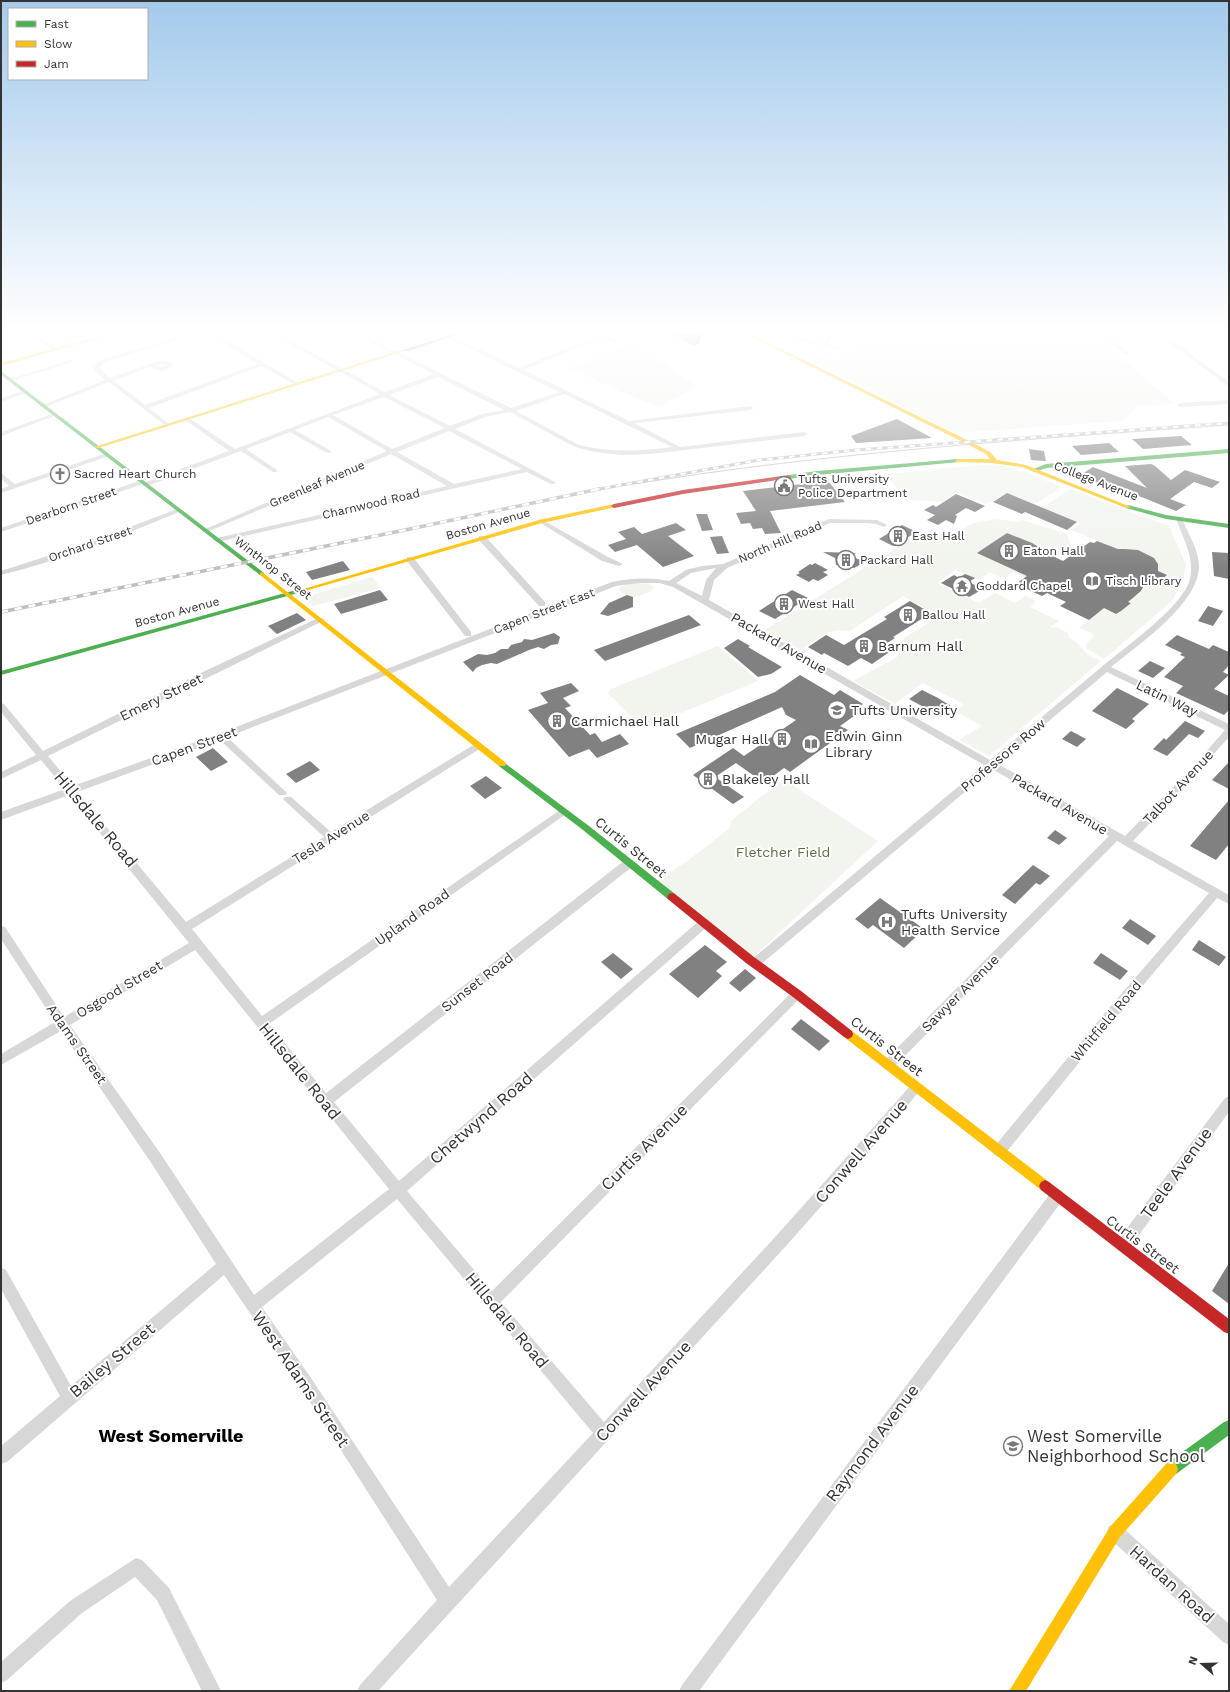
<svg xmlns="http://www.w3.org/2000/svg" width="1230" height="1692" font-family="'Work Sans',sans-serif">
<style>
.green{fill:#f1f5ed;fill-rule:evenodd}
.building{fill:#818181}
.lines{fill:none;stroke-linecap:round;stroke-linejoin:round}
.street{fill:#d7d7d7;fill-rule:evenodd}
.fast{fill:#4caf50;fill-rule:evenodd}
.slow{fill:#ffc107;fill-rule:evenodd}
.jam{fill:#c62828;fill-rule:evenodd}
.tram{stroke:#bebebe;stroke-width:1}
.rail-far1-casing{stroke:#bebebe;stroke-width:3}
.rail-casing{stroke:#bebebe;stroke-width:3.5}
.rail-far1{stroke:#fff;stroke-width:2;stroke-dasharray:5.5;stroke-linecap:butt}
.rail{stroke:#fff;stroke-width:2.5;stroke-dasharray:7;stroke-linecap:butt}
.labels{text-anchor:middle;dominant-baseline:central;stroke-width:4;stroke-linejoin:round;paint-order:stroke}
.far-poi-label{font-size:12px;fill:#333;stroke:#fff;text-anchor:start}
.far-street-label{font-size:12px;fill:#333;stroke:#fff}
.street-label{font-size:14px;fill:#333;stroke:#fff}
.poi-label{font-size:14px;fill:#333;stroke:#fff;text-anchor:start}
.park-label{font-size:14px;fill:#56703f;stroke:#fff}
.near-street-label{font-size:17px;fill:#333;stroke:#fff}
.near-poi-label{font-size:17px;fill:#333;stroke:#fff;text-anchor:start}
.near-neighbourhood-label{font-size:18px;font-weight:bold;fill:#000;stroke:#fff}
</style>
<rect width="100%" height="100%" fill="#fff"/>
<!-- green -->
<path class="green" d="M872,333H1093L1175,404L1137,406L1123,421L955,433L788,348L834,359L850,350Z
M633,342C656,355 675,371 696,386L659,408L567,368Z
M984,465L1003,466L1025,472L1062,487L1035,504L1007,493L986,504L955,492L943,502L911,500L900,493L886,474Z
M1070,489L1169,526L1186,565L1183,580L1172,601L1104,659L1087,649L1086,644L1094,636L1091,633L1079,628L1104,608L1116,614L1132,602L1125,598L1139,595L1147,583L1155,587L1167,575L1157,571V560C1139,550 1132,547 1110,549L1113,547L1071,530L1080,523L1041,508Z
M996,519L1019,522L1022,520L1067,534L1071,547L1056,557L1070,564L1025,578L1013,572L1003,578L989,572L979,580L956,570L937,583L979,603L995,593L1015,603L1025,596L1036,601L1030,607L1059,621L1050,627L1054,628L1057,627L1068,633L1069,638C1081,643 1080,649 1089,655C1093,658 1098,659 1101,661L989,756L960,740C967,734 974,731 982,726L956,712L963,704L923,683L895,704L853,681L897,657L904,638L939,617L903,596L850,631C828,627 818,638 801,650L765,630L911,539L929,535L957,533L973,523ZM1007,533L1042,549L1033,555L998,539Z
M372,577L381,588L313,606L302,598Z
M637,583L649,584L654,587C652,591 650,592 647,593C636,598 630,599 620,591L619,588L628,584Z
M718,646L758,681L647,727L638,724L608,693L611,689Z
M783,779L878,841L750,960L653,883L686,862L730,828L731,821Z"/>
<!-- building -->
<path class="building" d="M670,333H702L699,344L694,346Z
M897,419L932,438L856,443L851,436Z
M1181,436L1192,445L1143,449L1132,439Z
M1109,443L1119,452L1081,455L1072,446Z
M1029,449L1044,451L1046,461L1031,460Z
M1151,464L1155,466L1171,480L1185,470L1220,482L1212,488L1194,482L1170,499L1186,505L1176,511L1124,490L1122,492L1083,477L1085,475L1082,474L1093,467L1147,488L1125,466Z
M828,481L845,502L770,511L781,533L765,534L762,528L753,529L750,523L741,524L736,513L756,511L743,491Z
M1007,493L1048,510L1077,522L1067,530L1025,512L1022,514L993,502Z
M956,494L985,506L975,512L966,508L955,515L957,516L954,524L946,520L938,525L927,520L935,515L924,510L933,505L936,507Z
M696,514H707L713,530L702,531Z
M676,523L686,530L668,536L694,556L663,567L637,545L615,552L608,545L626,539L618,532L634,527L642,534Z
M902,525L917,532L893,546L879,539Z
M1007,533L1032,543L1042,549L1040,550L1063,561L1090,542L1094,543L1097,541L1118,549H1125L1138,550L1154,558L1158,564V571L1167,575L1154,586L1146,582L1141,591L1128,602L1131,603L1121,611L1116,614L1104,608L1089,620L1060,606L1066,602L1047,593L1042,596L1016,584L1027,576L977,553Z
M722,536L729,553L717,554L710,537Z
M823,552L856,553L851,556L865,562L854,568L841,562L836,565L835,558Z
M1212,552L1229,553V579L1214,576Z
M343,561L350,570L312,580L306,572Z
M815,563L828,570L823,572L828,575L818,581L813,579L809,582L796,575L800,573L798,572L810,564L812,565Z
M965,574L975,578L969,582L983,589L969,597L941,583L954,575L959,578Z
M380,590L388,600L341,614L334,604Z
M792,590L808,598L775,619L759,611Z
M627,595L633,597V607L608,616L600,614L609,603Z
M910,601L931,613L893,637L895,638L883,646L891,651L872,664L861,658L848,666L824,653L822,655L808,647L826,635L844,645L887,619L884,617Z
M1208,606L1223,611L1213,626L1198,621Z
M297,613L306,620L277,634L268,626Z
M689,615L701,625L605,661L594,650Z
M554,633L560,637L558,644L551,645L544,649L538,647L529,650L497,664L491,663L482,665L476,668L473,672L463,662L478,654L487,655L495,653L501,649H508L511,645L522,642L524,639L532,640Z
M1177,635L1209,649L1213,645L1229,652V665L1223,672L1229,675L1214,689L1229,696V710L1224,715L1176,693L1183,686L1164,677L1185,657L1180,655L1182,653L1165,645Z
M738,639L750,646L748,647L782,667L771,674L758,677L724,648Z
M1150,661L1165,668L1153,678L1138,671Z
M800,675L834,695L840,690L863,704L859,707L864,709L840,726L848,730L790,772L784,768L764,783L736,763L715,777L744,797L733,804L693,775L733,748L744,756L796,720L786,715L782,707L690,748L676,734L775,692Z
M571,683L579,691L563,698L571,706L565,708L590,735L595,733L602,742L620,734L629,744L597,758L589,749L569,757L528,710L548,703L540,693Z
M1117,688L1149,704L1132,719L1135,721L1126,729L1092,711Z
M922,690L938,698L954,708L942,717L909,699Z
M1185,721L1205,731L1198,738L1189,734L1167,756L1153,749L1164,738L1166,740Z
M1071,731L1086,739L1077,747L1062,739Z
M213,748L228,762L211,771L196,757Z
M310,761L320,770L296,783L286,774Z
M1229,762V789L1212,780Z
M486,776L502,788L485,799L470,786Z
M1229,800V844L1216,860L1190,846Z
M1055,830L1067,838L1059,845L1047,838Z
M1033,865L1050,876L1040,885L1036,883L1015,904L1002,895Z
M880,898L924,929L904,948L873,925L868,929L855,919Z
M1130,919L1156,936L1148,945L1122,928Z
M1199,940L1226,957L1219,966L1192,950Z
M705,945L727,962L716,971L722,976L698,998L669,974Z
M613,953L633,969L621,979L601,962Z
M1101,953L1128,971L1120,980L1093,963Z
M745,969L756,978L740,992L729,983Z
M801,1019L830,1041L819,1051L791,1029Z
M1229,1263V1304L1212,1291Z"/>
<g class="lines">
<!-- street -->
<path class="street" d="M28,333H34L59,350L54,351Z
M180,333H187L170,343L110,360L102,364L100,368L110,378L156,362L164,361L173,363L171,368L161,371L149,367L114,381L145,405L258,364L208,333H214L300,384L295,385L262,366L149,408L169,424L170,425L167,427L109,382L45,407L40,406L105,380L97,373L94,368L98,362L106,358L166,341ZM164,364L168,365L161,367L155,366Z
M270,333H276L385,392L434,374L353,333H360L511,408L559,392L448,338V336H452L519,368L597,336L594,333L604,335L621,343L616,344L601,338L524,370L629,421L751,406L754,408L751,410L634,423L680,447L804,432L807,434L804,436L650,454L622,455L595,452L575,447L510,412L485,417L455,429L555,482V484H551L527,472L217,542L213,540L217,538L447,486L391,454L207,532H203V530L387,451L328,417L295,430L331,451V453H327L290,432L246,449L277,470V472H273L241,451L147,486H143V484L1,532V528L139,481H143V483L229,451L185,420V418H189L235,449L380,394ZM439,377L504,410L482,414L450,426L389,395ZM564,394L672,447C641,451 610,453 579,445L516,411ZM384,397L445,428L392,449L333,415ZM449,431L522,469L454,484L397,452Z
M773,333L823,343L832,333H837L828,344L843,348L840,350L773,335Z
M1099,333H1105L1129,353V355H1125Z
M1156,333H1162L1229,382V387Z
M1215,333H1221L1229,339V344Z
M70,360L75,361L12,381L7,380Z
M23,391L28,392L1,402V398Z
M1229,400V404L1180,407L1177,405L1180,403Z
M52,414L57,415L1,436V432Z
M107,453L110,455L109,456L1,493V489L9,486L1,479V473L15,484Z
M177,509L180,511L179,512C121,536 62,560 1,575V571L88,543Z
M541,519L608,557L623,564L619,566L602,561L539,522V520Z
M829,519L877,520L887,525L884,527L876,524L866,523H830L727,568L714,580L709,600L990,760C1029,728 1067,696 1105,664C1127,646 1180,608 1189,582C1196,560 1184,541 1177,521L1178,520L1183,521C1189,535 1198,549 1199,565C1200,603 1139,644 1111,667L1229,724V737L1195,775L1133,841L1229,895V904L1217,898L1117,1016L1004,1155L999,1157L994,1155L993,1151L994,1147L1109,1008L1209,893L1117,841L892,1069L888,1070L884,1069L882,1065L884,1061L1109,836L992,769L759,966L755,968L751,966L749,963L751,960L984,765L673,587L659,583H639L616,586L227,737L285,791L287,793L285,795H279L220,740L77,792L186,922L324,837L285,801L283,799L285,797H291L331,832L475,744H481L483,746L481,748L192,929L262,1016L560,810H566L568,812L566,814L269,1024L326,1093L625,860H633L634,863L633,866L334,1102L399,1181L700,920L704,919L708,920L709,923L708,926L407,1191L492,1291L793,991L797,989L801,991L803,994L801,997L501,1302L604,1422L776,1236L912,1084L916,1082L920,1084L922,1088L854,1169L786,1246L378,1691H357L360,1685L437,1600L303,1391L224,1275L7,1462L1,1464V1446L60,1396L1,1289V1268L6,1270L71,1386L216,1264L150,1161L61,1031L1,1065V1054L55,1022L1,939V926L5,927L64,1017L189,943L69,795L1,820V812L65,789L41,760L1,779V772L36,755L1,712V703L4,704L43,751L205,671L318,618H321L325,620L48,756L73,786L218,734L612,582C630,578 651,577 669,581L686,570L702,566L723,564ZM716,568L706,580L702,596L676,583L691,573ZM1107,672L1225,730L1189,771L1125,836L998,764ZM195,950L389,1189L254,1295L160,1153L70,1025ZM397,1199L593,1433L449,1587L313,1381L262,1307Z
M479,536H485L545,602V606H539L479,540Z
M407,557H413L471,632V636H465L407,561Z
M1229,1096V1112L1128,1250L1123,1252L1118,1250L1116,1245L1118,1240L1225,1098Z
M1057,1189L1062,1191L1064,1196L1062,1201L699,1691H679L682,1685L1052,1191Z
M1115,1524L1121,1526L1229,1624V1645L1223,1642L1109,1538L1107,1532L1109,1526Z
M136,1558L142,1560L169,1588L221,1691H202L157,1600L135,1577L82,1613L7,1680L1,1683V1662L70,1601Z"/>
<!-- fast -->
<path class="fast" d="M1,371L264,573V575H260L1,375Z
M1229,449V453L1047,468L1034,472L1031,470L1046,464Z
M958,459L961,461L960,462L817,475L789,479L786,477L789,475L817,471Z
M1128,505L1166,515L1229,524V528L1166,519L1126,508L1125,507Z
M296,590L299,592L298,593L1,675V671Z
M502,761L589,826L675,894L677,897L675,900H669L583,830L499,766L498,764Z
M1229,1420V1435L1176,1474L1171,1476L1166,1474L1164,1469L1166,1464L1224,1422Z"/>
<!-- slow -->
<path class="slow" d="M110,333H118L1,366V363Z
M743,333H749L969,441L990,452L997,460L1026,465L1131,507L1126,508L1022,467L991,463L956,462L955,461L958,459H990L986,454L965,443Z
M404,349L408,350L99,448L94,447Z
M614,504L617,506L616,507L542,523L298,593H294L293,592L539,520Z
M262,572L505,762L506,764L505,766H499L260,575V573Z
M848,1029L852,1031L1049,1182L1051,1186L1049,1190L1045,1192L1041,1190L844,1037L843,1034L844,1031Z
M1171,1462L1176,1464L1178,1469L1176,1474L1120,1537L1026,1691H1009L1110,1527L1166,1464Z"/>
<!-- jam -->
<path class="jam" d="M455,333H463L408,351L404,350Z
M789,475L791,476V478L683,494L614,508L611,506L614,504L683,490Z
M672,893L675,894L754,957L801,991L852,1031L853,1034L852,1037L848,1039L844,1037L793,997L746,963L669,900L667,897L669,894Z
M1045,1180L1049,1182L1229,1319V1334L1224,1332L1041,1190L1039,1186L1041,1182Z"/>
<!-- tram -->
<path class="tram" d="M634,484C832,452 1030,439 1229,425"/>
<!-- rail-far1 casing -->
<g class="rail-far1-casing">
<path id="rail-far1" d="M594,490L759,460L856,450L1229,423"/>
</g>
<!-- rail casing -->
<g class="rail-casing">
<path id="rail" d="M1,612L410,529L599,489"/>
</g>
<!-- rail-far1 -->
<use href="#rail-far1" class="rail-far1"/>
<!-- rail -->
<use href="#rail" class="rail"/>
</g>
<!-- sky -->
<linearGradient id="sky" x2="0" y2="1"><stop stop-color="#a3caec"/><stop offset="0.58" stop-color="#fff"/><stop offset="1" stop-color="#fff" stop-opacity="0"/></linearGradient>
<rect width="1230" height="570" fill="url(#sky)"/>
<!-- icons -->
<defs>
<g id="church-ring" transform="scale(1)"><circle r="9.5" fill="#fff" stroke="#7a7a7a" stroke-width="1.5"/><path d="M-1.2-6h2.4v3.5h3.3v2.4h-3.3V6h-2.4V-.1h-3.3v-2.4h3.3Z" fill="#7a7a7a"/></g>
<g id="civic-ring" transform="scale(1)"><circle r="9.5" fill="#fff" stroke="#7a7a7a" stroke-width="1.5"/><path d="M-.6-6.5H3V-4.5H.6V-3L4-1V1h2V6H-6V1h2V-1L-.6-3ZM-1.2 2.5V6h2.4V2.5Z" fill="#7a7a7a"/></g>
<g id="building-ring" transform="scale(1)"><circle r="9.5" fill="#fff" stroke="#7a7a7a" stroke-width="1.5"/><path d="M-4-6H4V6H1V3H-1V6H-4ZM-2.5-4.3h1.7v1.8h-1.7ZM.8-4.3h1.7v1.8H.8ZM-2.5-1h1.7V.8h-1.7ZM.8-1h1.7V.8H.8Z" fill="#7a7a7a"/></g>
<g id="library-ring" transform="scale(1)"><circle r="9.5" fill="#fff" stroke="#7a7a7a" stroke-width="1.5"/><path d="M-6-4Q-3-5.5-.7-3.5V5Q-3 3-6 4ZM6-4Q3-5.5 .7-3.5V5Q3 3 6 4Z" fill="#7a7a7a"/></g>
<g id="temple-ring" transform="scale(1)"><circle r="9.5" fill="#fff" stroke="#7a7a7a" stroke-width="1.5"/><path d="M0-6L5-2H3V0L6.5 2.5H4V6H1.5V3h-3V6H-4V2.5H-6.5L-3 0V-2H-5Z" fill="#7a7a7a"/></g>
<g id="university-ring" transform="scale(1)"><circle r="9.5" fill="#fff" stroke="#7a7a7a" stroke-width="1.5"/><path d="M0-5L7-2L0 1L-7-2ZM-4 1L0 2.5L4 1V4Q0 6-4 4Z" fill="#7a7a7a"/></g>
<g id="hospital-ring" transform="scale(1)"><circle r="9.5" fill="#fff" stroke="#7a7a7a" stroke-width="1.5"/><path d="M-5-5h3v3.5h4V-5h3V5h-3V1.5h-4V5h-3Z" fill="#7a7a7a"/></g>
<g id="school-ring" transform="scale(1)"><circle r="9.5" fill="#fff" stroke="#7a7a7a" stroke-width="1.5"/><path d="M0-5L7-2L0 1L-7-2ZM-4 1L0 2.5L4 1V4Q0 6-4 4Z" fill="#7a7a7a"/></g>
</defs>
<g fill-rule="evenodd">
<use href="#church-ring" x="60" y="474"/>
<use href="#civic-ring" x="784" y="486"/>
<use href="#building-ring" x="898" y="536"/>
<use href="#building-ring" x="1009" y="551"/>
<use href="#building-ring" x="846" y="560"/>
<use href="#library-ring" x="1092" y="581"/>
<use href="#temple-ring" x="962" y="586"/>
<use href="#building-ring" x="784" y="604"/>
<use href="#building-ring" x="908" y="615"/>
<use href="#building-ring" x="864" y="646"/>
<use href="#university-ring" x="837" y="710"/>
<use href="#building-ring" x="557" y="721"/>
<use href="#building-ring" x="782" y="739"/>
<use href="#library-ring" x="811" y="744"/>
<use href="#building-ring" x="708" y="779"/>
<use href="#hospital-ring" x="887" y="922"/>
<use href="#school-ring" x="1013" y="1446"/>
</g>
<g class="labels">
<!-- far-poi labels -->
<g class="far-poi-label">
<text x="74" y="474">Sacred Heart Church</text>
<text x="798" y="479">Tufts University<tspan x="798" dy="14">Police Department</tspan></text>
<text x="912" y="536">East Hall</text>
<text x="1023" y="551">Eaton Hall</text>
<text x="860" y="560">Packard Hall</text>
<text x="1106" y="581">Tisch Library</text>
<text x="976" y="586">Goddard Chapel</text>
<text x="798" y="604">West Hall</text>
<text x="922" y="615">Ballou Hall</text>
</g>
<!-- far-street labels -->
<g class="far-street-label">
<text transform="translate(1096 481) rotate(21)">College Avenue</text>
<text transform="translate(317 484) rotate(-23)">Greenleaf Avenue</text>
<text transform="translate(371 504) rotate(-13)">Charnwood Road</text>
<text transform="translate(71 506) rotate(-19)">Dearborn Street</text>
<text transform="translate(488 524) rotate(-16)">Boston Avenue</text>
<text transform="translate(780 542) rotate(-23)">North Hill Road</text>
<text transform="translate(90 544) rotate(-19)">Orchard Street</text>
<text transform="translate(273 568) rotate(38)">Winthrop Street</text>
<text transform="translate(544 611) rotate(-21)">Capen Street East</text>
<text transform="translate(177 612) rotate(-15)">Boston Avenue</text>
</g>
<!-- street labels -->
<g class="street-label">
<text transform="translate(779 643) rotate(30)">Packard Avenue</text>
<text transform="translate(161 697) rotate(-26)">Emery Street</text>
<text transform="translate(1167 698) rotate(26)">Latin Way</text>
<text transform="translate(194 746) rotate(-20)">Capen Street</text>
<text transform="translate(1003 755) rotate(-40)">Professors Row</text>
<text transform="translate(1178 787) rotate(-47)">Talbot Avenue</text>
<text transform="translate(1060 804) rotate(30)">Packard Avenue</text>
<text transform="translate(331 837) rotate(-32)">Tesla Avenue</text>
<text transform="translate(631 847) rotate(39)">Curtis Street</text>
<text transform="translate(412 917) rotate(-35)">Upland Road</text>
<text transform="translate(477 982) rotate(-38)">Sunset Road</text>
<text transform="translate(119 989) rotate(-31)">Osgood Street</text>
<text transform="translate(960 993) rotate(-45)">Sawyer Avenue</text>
<text transform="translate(1106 1021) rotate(-50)">Whitfield Road</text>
<text transform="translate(77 1044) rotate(55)">Adams Street</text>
<text transform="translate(887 1046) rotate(38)">Curtis Street</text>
<text transform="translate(1143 1244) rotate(37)">Curtis Street</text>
</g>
<!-- poi labels -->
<g class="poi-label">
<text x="878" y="646">Barnum Hall</text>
<text x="851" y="710">Tufts University</text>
<text x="571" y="721">Carmichael Hall</text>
<text x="825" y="736">Edwin Ginn<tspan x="825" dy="16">Library</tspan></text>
<text x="768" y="739" text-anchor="end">Mugar Hall</text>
<text x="722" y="779">Blakeley Hall</text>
<text x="901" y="914">Tufts University<tspan x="901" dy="16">Health Service</tspan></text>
</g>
<!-- park labels -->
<g class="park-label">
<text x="783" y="852">Fletcher Field</text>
</g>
<!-- near-street labels -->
<g class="near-street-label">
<text transform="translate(96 819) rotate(50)">Hillsdale Road</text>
<text transform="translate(300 1071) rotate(51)">Hillsdale Road</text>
<text transform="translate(481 1118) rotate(-41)">Chetwynd Road</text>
<text transform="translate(644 1147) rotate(-45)">Curtis Avenue</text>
<text transform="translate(861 1151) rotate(-49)">Conwell Avenue</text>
<text transform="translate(1176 1173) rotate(-54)">Teele Avenue</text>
<text transform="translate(507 1320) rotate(50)">Hillsdale Road</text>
<text transform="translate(112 1360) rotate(-40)">Bailey Street</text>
<text transform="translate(301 1379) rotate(56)">West Adams Street</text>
<text transform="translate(643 1391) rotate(-47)">Conwell Avenue</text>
<text transform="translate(872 1443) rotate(-53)">Raymond Avenue</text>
<text transform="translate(1172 1584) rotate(42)">Hardan Road</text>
</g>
<!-- near-poi labels -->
<g class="near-poi-label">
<text x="1027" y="1436">West Somerville<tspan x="1027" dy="20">Neighborhood School</tspan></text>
</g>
<!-- near-neighbourhood labels -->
<g class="near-neighbourhood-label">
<text x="171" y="1435">West Somerville</text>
</g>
</g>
<!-- border -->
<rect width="1230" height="1692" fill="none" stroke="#333333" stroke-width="4"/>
<!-- legend -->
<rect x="8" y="8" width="140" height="72" fill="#ffffff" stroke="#adadad"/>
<rect x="16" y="21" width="20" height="6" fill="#4caf50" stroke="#adadad"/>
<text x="44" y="28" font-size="12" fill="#333333">Fast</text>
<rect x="16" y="41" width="20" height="6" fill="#ffc107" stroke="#adadad"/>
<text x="44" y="48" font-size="12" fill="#333333">Slow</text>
<rect x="16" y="61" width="20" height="6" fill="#c62828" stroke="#adadad"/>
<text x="44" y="68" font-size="12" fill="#333333">Jam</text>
<!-- north arrow -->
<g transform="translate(1202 1664) rotate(290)" stroke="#ffffff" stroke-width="3" paint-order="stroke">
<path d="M0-3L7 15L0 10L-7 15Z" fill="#333333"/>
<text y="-6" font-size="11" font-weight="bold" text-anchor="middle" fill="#333333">N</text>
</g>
</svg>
